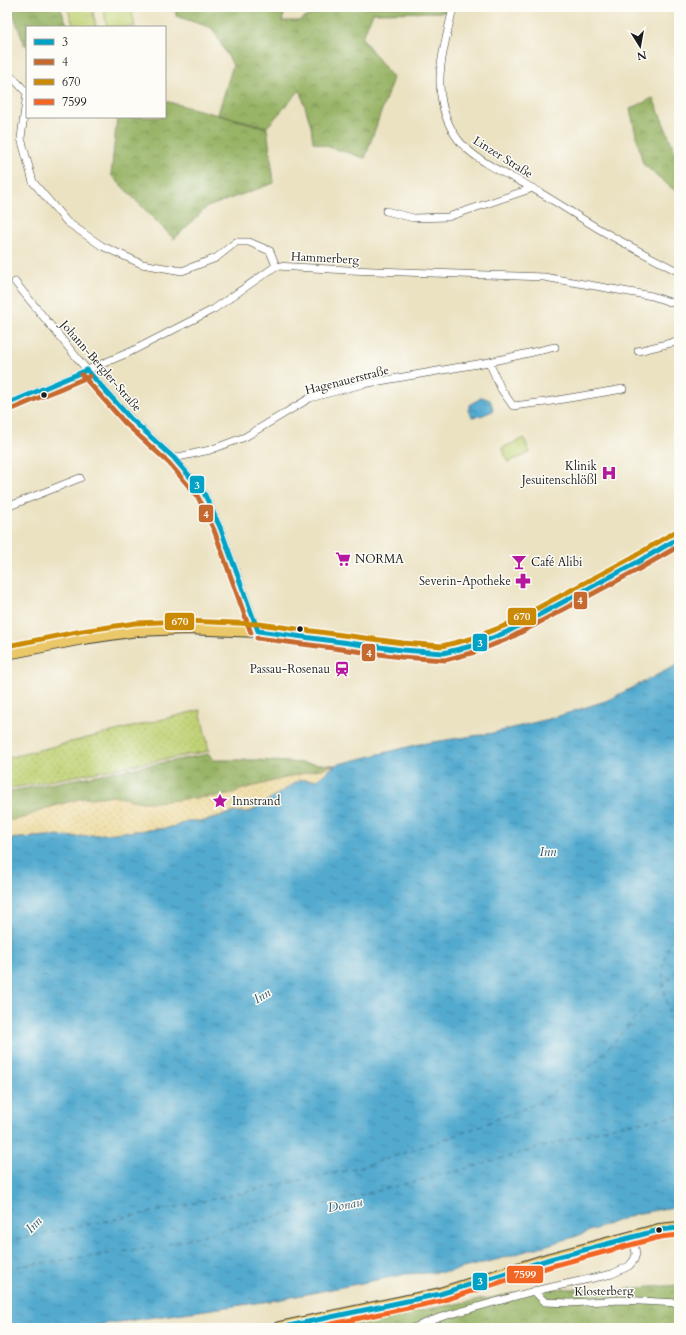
<svg xmlns="http://www.w3.org/2000/svg" width="686" height="1335" font-family="Cardo,serif">
<style>
.grass{fill:url(#grass-tufts);stroke:#6e7748}
.forest{fill:url(#forest-crowns);stroke:#5a6841}
.sand{fill:url(#sand-dots);stroke:#857b5d}
.garden{fill:url(#garden-dots);stroke:#6e7748}
.pitch{fill:#c0d275;stroke:#6e7748}
.water{fill:url(#water-ripples);stroke:#386376}
.lines{fill:none;stroke-linecap:round;stroke-linejoin:round}
.ferry{stroke:#355c6d;stroke-width:1;stroke-dasharray:5 4;stroke-linecap:butt}
.minor-casing{stroke:#3b3a35;stroke-width:8}
.primary-casing{stroke:#3b3a35;stroke-width:14}
.minor{stroke:#fff;stroke-width:7}
.primary{stroke:#eac769;stroke-width:12}
.bus-1-casing{stroke:#fdfcf7;stroke-width:8}
.bus-2-casing{stroke:#fdfcf7;stroke-width:8}
.bus-3-casing{stroke:#fdfcf7;stroke-width:8}
.bus-4-casing{stroke:#fdfcf7;stroke-width:8}
.bus-1{stroke:#01a2c5;stroke-width:5}
.bus-2{stroke:#c6692e;stroke-width:5}
.bus-3{stroke:#cb8a06;stroke-width:5}
.bus-4{stroke:#f26522;stroke-width:5}
.bus-dot{fill:#1c1c1c;stroke:#fdfcf7;stroke-width:1.5}
.labels{text-anchor:middle;dominant-baseline:central;stroke-width:3;stroke-linejoin:round;paint-order:stroke}
.street-label{font-size:12px;fill:#1c1c1c;stroke:#fdfcf7}
.poi-label{font-size:12px;fill:#1c1c1c;stroke:#fdfcf7;text-anchor:end}
.water-label{font-size:13px;font-style:italic;fill:#355c6d;stroke:#fdfcf7}
.line-badge{stroke:#fdfcf7;stroke-width:1.5}
.badge-label{font-size:11px;text-anchor:middle;font-weight:bold;fill:#fff}
</style>
<defs>
<pattern id="grass-tufts" width="24" height="20" patternUnits="userSpaceOnUse"><rect width="24" height="20" fill="#c0d275"/><path d="M3 7l-1-3M5 7V3M7 7l1-3M15 17l-1-3M17 17v-4M19 17l1-3" fill="none" stroke="#a4b465"/></pattern>
<pattern id="forest-crowns" width="20" height="18" patternUnits="userSpaceOnUse"><rect width="20" height="18" fill="#98b466"/><path d="M2 6a3 3 0 1 1 6 0M12 15a3 3 0 1 1 6 0" fill="none" stroke="#7b9253"/></pattern>
<pattern id="sand-dots" width="8" height="8" patternUnits="userSpaceOnUse"><rect width="8" height="8" fill="#eeda9e"/><path d="M2 2h.1M6 6h.1" fill="none" stroke="#ccba88" stroke-width="1.8" stroke-linecap="round"/></pattern>
<pattern id="garden-dots" width="8" height="8" patternUnits="userSpaceOnUse"><rect width="8" height="8" fill="#c0d275"/><path d="M2 2h.1M6 6h.1" fill="none" stroke="#a4b465" stroke-width="1.8" stroke-linecap="round"/></pattern>
<pattern id="water-ripples" width="26" height="14" patternUnits="userSpaceOnUse"><rect width="26" height="14" fill="#53aacf"/><path d="M2 4q2-2 4 0t4 0M15 11q2-2 4 0t4 0" fill="none" stroke="#448aa7"/></pattern>
</defs>
<rect width="100%" height="100%" fill="#fdfcf7"/>
<filter id="ink" filterUnits="userSpaceOnUse"><feTurbulence type="fractalNoise" baseFrequency=".025" numOctaves="2"/><feDisplacementMap in="SourceGraphic" scale="8" xChannelSelector="R" yChannelSelector="G"/><feConvolveMatrix kernelMatrix="1 2 1 2 8 2 1 2 1" color-interpolation-filters="sRGB"/></filter>
<filter id="wash" filterUnits="userSpaceOnUse"><feTurbulence type="fractalNoise" baseFrequency=".012" numOctaves="4" result="noise"/><feDisplacementMap in="SourceGraphic" scale="16" xChannelSelector="R" yChannelSelector="G"/><feGaussianBlur stdDeviation="0.9" result="paint"/><feColorMatrix in="noise" values="0 0 0 0 0 0 0 0 0 0 0 0 0 0 0 0 0 1.4 0 .05"/><feComposite in="paint" operator="in"/></filter>
<g filter="url(#wash)">
<rect width="100%" height="100%" fill="#ebe2c2"/>
<!-- grass -->
<path class="grass" d="M67,7H92L96,27H74Z"/>
<!-- forest -->
<path class="forest" d="M11,7H60L68,27H27V46L24,44Z
M175,7H286L282,21H298L315,13L316,7H450L449,12L373,13L362,38L393,78L365,158L313,142L311,126L300,90L267,127L218,114L233,65L212,28L176,16Z
M653,98L679,161V194L643,164L630,109Z
M165,101L267,128L274,183L207,207L174,239L111,175L117,117H165Z
M209,754L213,760H255L335,765L240,790L229,795L156,802H142L112,796L79,799L44,809L24,818L7,821V792Z
M679,1285V1328H324L545,1288L610,1290Z"/>
<!-- sand -->
<path class="sand" d="M335,765L317,780H300L250,812H235L204,821H187L176,826L168,828L73,837L49,836L7,839V821L24,818L44,809L79,799L112,796L142,802H156L229,795L240,790Z"/>
<!-- garden -->
<path class="garden" d="M200,710L209,751L7,789V758Z"/>
<!-- pitch -->
<path class="pitch" d="M103,7H131L135,27H107Z
M524,438L530,453L508,462L502,448Z"/>
<!-- water -->
<path class="water" d="M482,397L490,400L492,405L493,411L480,416L472,417L468,410L470,405Z
M679,664V1206L635,1214L574,1237L499,1259L447,1272L406,1274L277,1300L76,1328H7V839L49,836L73,837L168,828L176,826L187,821H204L235,812H250L300,780H317L335,765L420,744L493,733L556,717L608,700Z"/>
<g class="lines">
<!-- ferry -->
<path class="ferry" d="M679,922L674,929L663,964V987L671,1020L679,1031
M7,1241L162,1210L362,1167L457,1135L538,1103L596,1062L654,997L679,968
M7,1268L156,1247L460,1170L620,1125L679,1116"/>
</g>
</g>
<g filter="url(#ink)">
<g class="lines">
<!-- minor casing -->
<g class="minor-casing">
<path id="minor" d="M453,7C447,38 435,71 442,102C445,119 454,138 467,149C486,166 511,176 532,188C555,201 577,216 599,229C625,244 652,258 679,272
M13,78L27,93L21,138L33,182L67,222L102,246L142,264L182,271L216,258L236,242H249L270,251L276,266L348,270L544,277L652,296L679,305
M386,211L413,218L448,217L533,188
M15,282L87,370L130,418L174,458L204,493L220,527L258,631
M638,351L679,341
M489,362L501,389L513,406L546,402L623,389
M7,404L130,352L214,309L276,266
M174,458L210,450L245,437L310,398L363,384L489,362L555,347
M7,507L80,478
M534,1291L545,1302L570,1303L621,1300L679,1303
M413,1328L441,1317L534,1291L612,1274L629,1266L634,1260L636,1254L633,1236"/>
</g>
<!-- primary casing -->
<g class="primary-casing">
<path id="primary" d="M7,653L83,638L137,630L186,628L258,631L402,650L443,653L472,646L507,632L636,563L679,538
M279,1328L440,1294L550,1259L659,1230L679,1228"/>
</g>
<!-- minor -->
<use href="#minor" class="minor"/>
<!-- primary -->
<use href="#primary" class="primary"/>
<!-- bus-1 casing -->
<g class="bus-1-casing">
<path id="bus-1" d="M87,370L130,418L174,458L204,493L220,527L258,631
M7,404L87,370
M258,631L402,650L443,653L472,646L507,632L636,563L679,538
M279,1328L440,1294L550,1259L659,1230L679,1228"/>
</g>
<!-- bus-2 casing -->
<g class="bus-2-casing">
<path id="bus-2" d="M82,375L125,423L169,463L198,497L214,530L251,633
M10,410L90,376
M257,638L401,657L445,660L475,652L510,638L639,569L679,546"/>
</g>
<!-- bus-3 casing -->
<g class="bus-3-casing">
<path id="bus-3" d="M7,646L82,631L136,623L186,621L259,624L403,643L442,646L470,639L504,626L633,557L675,532"/>
</g>
<!-- bus-4 casing -->
<g class="bus-4-casing">
<path id="bus-4" d="M313,1328L441,1301L552,1266L660,1237L679,1235"/>
</g>
<!-- bus-1 -->
<use href="#bus-1" class="bus-1"/>
<!-- bus-2 -->
<use href="#bus-2" class="bus-2"/>
<!-- bus-3 -->
<use href="#bus-3" class="bus-3"/>
<!-- bus-4 -->
<use href="#bus-4" class="bus-4"/>
</g>
</g>
<!-- icons -->
<defs>
<g id="hospital-bare" transform="scale(1.2)"><path d="M-5-5h3v3.5h4V-5h3V5h-3V1.5h-4V5h-3Z" fill="#b5179e" stroke="#fdfcf7" stroke-width="2.5" paint-order="stroke"/></g>
<g id="supermarket-bare" transform="scale(1.2)"><path d="M-6-5.5h2.5l.6 2H6L4.5 2H-2.5L-4.4-4H-6ZM-1.5 3.2a1.3 1.3 0 1 0 .1 0ZM3 3.2a1.3 1.3 0 1 0 .1 0Z" fill="#b5179e" stroke="#fdfcf7" stroke-width="2.5" paint-order="stroke"/></g>
<g id="bar-bare" transform="scale(1.2)"><path d="M-6-5H6L.8 .8V4.5H3.5V6h-7V4.5H-.8V.8Z" fill="#b5179e" stroke="#fdfcf7" stroke-width="2.5" paint-order="stroke"/></g>
<g id="pharmacy-bare" transform="scale(1.2)"><path d="M-2-6h4v4h4v4h-4v4h-4v-4h-4v-4h4Z" fill="#b5179e" stroke="#fdfcf7" stroke-width="2.5" paint-order="stroke"/></g>
<g id="station-bare" transform="scale(1.2)"><path d="M-3-6H3Q5-6 5-4V2Q5 4 3 4L4.5 6H3L1.5 4h-3L-3 6H-4.5L-3 4Q-5 4-5 2V-4Q-5-6-3-6ZM-3.5-4v3h7v-3ZM-3.5 1v1.5H-2V1ZM2 1v1.5H3.5V1Z" fill="#b5179e" stroke="#fdfcf7" stroke-width="2.5" paint-order="stroke"/></g>
<g id="sight-bare" transform="scale(1.2)"><path d="M0-6L1.8-2.2L6-1.7L2.9 1.2L3.7 5.4L0 3.3L-3.7 5.4L-2.9 1.2L-6-1.7L-1.8-2.2Z" fill="#b5179e" stroke="#fdfcf7" stroke-width="2.5" paint-order="stroke"/></g>
</defs>
<g fill-rule="evenodd">
<use href="#hospital-bare" x="609" y="473"/>
<use href="#supermarket-bare" x="343" y="559"/>
<use href="#bar-bare" x="519" y="562"/>
<use href="#pharmacy-bare" x="523" y="581"/>
<use href="#station-bare" x="342" y="669"/>
<use href="#sight-bare" x="220" y="801"/>
</g>
<!-- markers -->
<g class="bus-dot">
<circle cx="44" cy="395" r="3.5"/>
<circle cx="300" cy="629" r="3.5"/>
<circle cx="659" cy="1230" r="3.5"/>
</g>
<g class="labels">
<!-- street labels -->
<g class="street-label">
<text transform="translate(503 157) rotate(32)">Linzer Straße</text>
<text transform="translate(325 258) rotate(3)">Hammerberg</text>
<text transform="translate(101 366) rotate(49)">Johann-Bergler-Straße</text>
<text transform="translate(347 380) rotate(-14)">Hagenauerstraße</text>
<text transform="translate(604 1291) rotate(-1)">Klosterberg</text>
</g>
<!-- poi labels -->
<g class="poi-label">
<text x="597" y="466">Klinik<tspan x="597" dy="14">Jesuitenschlößl</tspan></text>
<text x="355" y="559" text-anchor="start">NORMA</text>
<text x="531" y="562" text-anchor="start">Café Alibi</text>
<text x="511" y="581">Severin-Apotheke</text>
<text x="330" y="669">Passau-Rosenau</text>
<text x="232" y="801" text-anchor="start">Innstrand</text>
</g>
<!-- water labels -->
<g class="water-label">
<text x="548" y="852">Inn</text>
<text transform="translate(262 996) rotate(-31)">Inn</text>
<text transform="translate(345 1205) rotate(-10)">Donau</text>
<text transform="translate(34 1225) rotate(-46)">Inn</text>
</g>
</g>
<g class="line-badge">
<rect x="189" y="475" width="16" height="19" rx="4" fill="#01a2c5"/>
<rect x="198" y="504" width="16" height="19" rx="4" fill="#c6692e"/>
<rect x="573" y="591" width="15" height="19" rx="4" fill="#c6692e"/>
<rect x="507" y="607" width="30" height="19" rx="4" fill="#cb8a06"/>
<rect x="164" y="612" width="31" height="19" rx="4" fill="#cb8a06"/>
<rect x="472" y="633" width="16" height="19" rx="4" fill="#01a2c5"/>
<rect x="361" y="643" width="15" height="19" rx="4" fill="#c6692e"/>
<rect x="506" y="1265" width="38" height="19" rx="4" fill="#f26522"/>
<rect x="472" y="1272" width="16" height="19" rx="4" fill="#01a2c5"/>
</g>
<g class="badge-label">
<text x="197" y="489">3</text>
<text x="206" y="518">4</text>
<text x="580" y="604">4</text>
<text x="522" y="620">670</text>
<text x="180" y="625">670</text>
<text x="480" y="647">3</text>
<text x="369" y="657">4</text>
<text x="525" y="1278">7599</text>
<text x="480" y="1285">3</text>
</g>
<!-- margin -->
<rect width="686" height="1335" fill="none" stroke="#fdfcf7" stroke-width="24"/>
<!-- legend -->
<rect x="26" y="26" width="140" height="92" fill="#fdfcf7" stroke="#a3a29f"/>
<rect x="34" y="39" width="20" height="6" fill="#01a2c5" stroke="#a3a29f"/>
<text x="62" y="46" font-size="12" fill="#1c1c1c">3</text>
<rect x="34" y="59" width="20" height="6" fill="#c6692e" stroke="#a3a29f"/>
<text x="62" y="66" font-size="12" fill="#1c1c1c">4</text>
<rect x="34" y="79" width="20" height="6" fill="#cb8a06" stroke="#a3a29f"/>
<text x="62" y="86" font-size="12" fill="#1c1c1c">670</text>
<rect x="34" y="99" width="20" height="6" fill="#f26522" stroke="#a3a29f"/>
<text x="62" y="106" font-size="12" fill="#1c1c1c">7599</text>
<!-- north arrow -->
<g transform="translate(640 46) rotate(169)" stroke="#fdfcf7" stroke-width="3" paint-order="stroke">
<path d="M0-3L7 15L0 10L-7 15Z" fill="#1c1c1c"/>
<text y="-6" font-size="11" font-weight="bold" text-anchor="middle" fill="#1c1c1c">N</text>
</g>
</svg>
